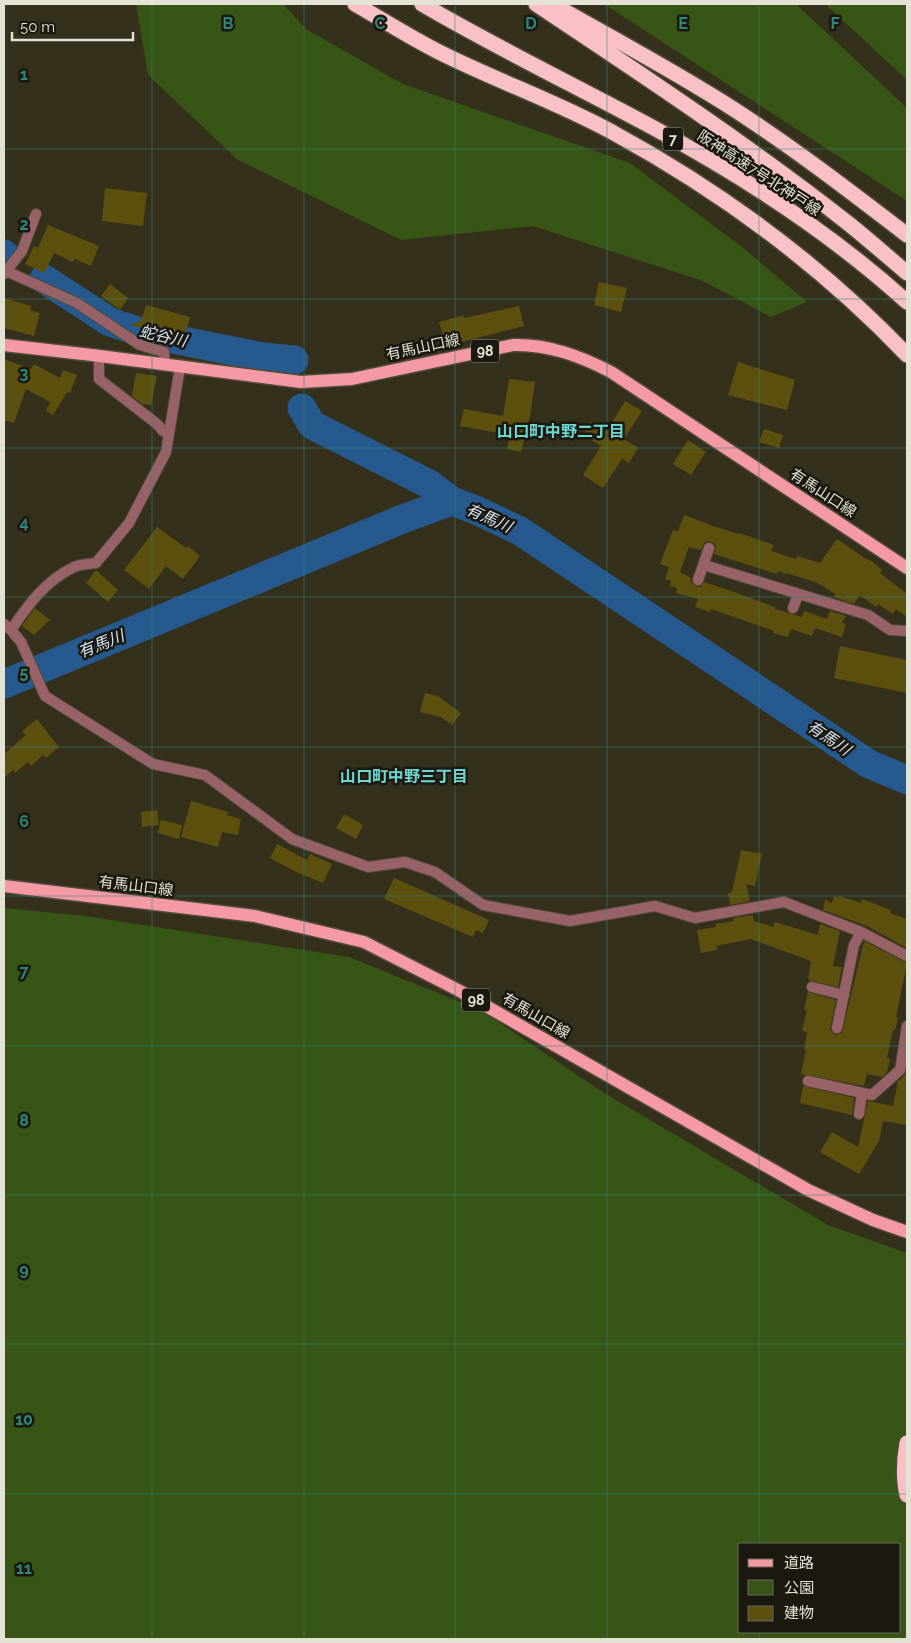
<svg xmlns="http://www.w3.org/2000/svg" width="911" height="1643" font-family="Raleway,'Noto Sans JP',sans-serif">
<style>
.green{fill:#375515;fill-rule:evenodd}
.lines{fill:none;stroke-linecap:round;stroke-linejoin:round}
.river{stroke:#26598e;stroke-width:29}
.building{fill:#5d500f}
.street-casing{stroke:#504c39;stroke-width:12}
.primary-casing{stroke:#504c39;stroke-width:15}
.highway-casing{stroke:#504c39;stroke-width:18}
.street{stroke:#996268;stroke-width:10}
.primary{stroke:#f599a4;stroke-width:12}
.highway{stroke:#f9c1c6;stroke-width:15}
.grid{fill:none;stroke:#2f867d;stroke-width:1;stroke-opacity:0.55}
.labels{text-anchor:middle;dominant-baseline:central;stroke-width:5;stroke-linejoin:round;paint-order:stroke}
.shield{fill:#1a180f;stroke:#a7a59a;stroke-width:1}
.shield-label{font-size:14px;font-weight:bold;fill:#e4e2d5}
.street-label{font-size:15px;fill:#e4e2d5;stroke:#1a180f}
.water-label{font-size:16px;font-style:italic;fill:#d6e4f4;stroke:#1a180f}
.neighbourhood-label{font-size:16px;font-weight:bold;fill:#6bd8d4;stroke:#1a180f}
.grid-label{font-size:16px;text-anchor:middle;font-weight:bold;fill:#2f867d;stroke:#1a180f;stroke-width:5;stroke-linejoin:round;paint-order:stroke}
</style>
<rect width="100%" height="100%" fill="#34301b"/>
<!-- green -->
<path class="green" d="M136,4H283L306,29L403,84L630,163L746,250L807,302L771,317L703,281L533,226L401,240L238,160L148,75Z
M604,4H796L907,108V201Z
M825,4H907V80Z
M4,908L85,916L349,957L482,1011L601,1091L828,1225L907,1253V1639H4ZM740,1544H900V1632H740Z"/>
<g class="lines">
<!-- river -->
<path class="river" d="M4,254L6,256
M44,279L110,322L143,333L263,357L294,360
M302,408L312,425L429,484L452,501
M4,684L400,520L452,501L478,511L520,531L869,764L907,780"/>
</g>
<!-- building -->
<path class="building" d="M105,188L147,193L143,226L102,221Z
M48,225L99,246L91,266L75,259L73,262L54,253L44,273L25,264L34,246L38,248Z
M599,282L627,288L621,312L594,305Z
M110,284L128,298L120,310L101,296Z
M4,298L31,306L30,310L40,313L34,336L4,328Z
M146,305L190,317L184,339L130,325L141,321Z
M519,306L524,326L446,346L439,322L464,315V318Z
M4,359L31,369L34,364L60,378L63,370L77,375L70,393L67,392L53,415L46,411L50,402L26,389L14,423L4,420Z
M738,362L795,380L787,410L728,395Z
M136,373L157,376L151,405L142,404L132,396Z
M509,379L535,382L530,416L521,452L507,449L510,435L460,426L464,409L503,416Z
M625,401L642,411L624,439L638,448L629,463L622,459L603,488L583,475L601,446L583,435L591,421L607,431Z
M764,429L783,435L779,448L759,442Z
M688,440L706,452L691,475L673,464Z
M684,515L709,524V525L739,534V533L774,545L771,551L796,559L797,556L820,563L837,539L868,560L869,559L882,570L880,573L907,594V617L896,609L893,614L878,604L876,607L860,595L854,604L834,597L835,594L818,583L787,573V574L778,571L777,574L714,554L716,546L714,543L708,541L704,543L701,550L689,547L680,572L691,578V582L695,586L700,587L704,582L737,593L775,607V609L802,617L804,611L827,619L830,611L846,616L842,623L846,624L842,637L815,628L812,636L791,629L788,637L773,633L774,631L711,609L710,612L695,607L698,599L676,593L677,588L670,586L671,581L665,579L669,567L660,564L673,530L678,531Z
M157,527L186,548L188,546L200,556L183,579L166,566L149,589L124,570Z
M96,570L118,590L108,602L86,583Z
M35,608L50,620L34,635L22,626Z
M840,646L907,660V693L834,678Z
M425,693L438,696L461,713L452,725L441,717L420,712Z
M37,719L59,747L46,758L43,755L31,766L28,762L15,773L13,770L4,778V754L26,735L22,731Z
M191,801L228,812L227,815L241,819L238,835L222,832L218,847L181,837Z
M157,810L159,825L142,827L141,812Z
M344,814L363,825L356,839L336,828Z
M161,820L182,825L179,839L158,833Z
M277,844L307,860L310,854L332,864L323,883L296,872L270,858Z
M741,850L762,854L755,886L746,884L750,901L730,905L728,893L732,892Z
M394,878L489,920L483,933L476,930L473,937L384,899Z
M834,896L838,898L839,896L861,903L862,899L891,910L890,913L907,919V948L867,926L823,910L825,900L832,903Z
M753,915L754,921L773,927L775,922L818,935L820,924L840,931L833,966L842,967L838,987L808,980L811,961L751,939L716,946L717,950L701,953L697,930L716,927L715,924L734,921L733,918Z
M864,941L907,963L896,1017L898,1018L895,1030H893L887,1058L890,1059L887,1072L882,1077L867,1074L864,1086L801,1074L806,1050H804L807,1032L802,1031L807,1010H804L808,992L836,1000L830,1030L835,1035L842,1033Z
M907,1068V1125L883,1121L879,1141L859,1174L820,1152L832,1132L858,1147L868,1101L893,1106L898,1081L905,1075Z
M803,1086L854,1098L852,1115L800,1103Z"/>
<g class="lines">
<!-- street casing -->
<g class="street-casing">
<path id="street" d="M4,270L77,303L140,345L164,352L165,365
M4,274L22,251L36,214
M99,356V379L157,424L163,431L169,434
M704,565L868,615L890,630L907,631
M698,580L709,548
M793,608L798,595
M4,624L11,630L21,642L45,696L153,764L205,775L292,839L368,867L405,862L435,872L483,905L570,921L655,906L695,918L784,902L861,932L907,956
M11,630C28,605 45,581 74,567C80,564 89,564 96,563L129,523L166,452L180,367
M812,987L844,995
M837,1028L854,945L861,932
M808,1081L872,1095L900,1070L907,1026
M859,1114L862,1093"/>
</g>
<!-- primary casing -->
<g class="primary-casing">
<path id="primary" d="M4,345L92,355L301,382L352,379L513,345C548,344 580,356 611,372L907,568
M4,886L255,916L364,942L458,990L808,1190L873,1220L907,1232"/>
</g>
<!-- highway casing -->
<g class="highway-casing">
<path id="highway" d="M355,4C383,20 411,38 441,53C497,81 557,102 612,132C722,192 821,265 907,355
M422,4C497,48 576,86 652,127C741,175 833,235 907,302
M536,4C641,74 750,146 849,224C869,240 888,257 907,273
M552,4C614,39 676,72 735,110C795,149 851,192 907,235
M907,1443C904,1460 903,1478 907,1495"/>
</g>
<!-- street -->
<use href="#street" class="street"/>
<!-- primary -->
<use href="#primary" class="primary"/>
<!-- highway -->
<use href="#highway" class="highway"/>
</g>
<!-- grid -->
<path class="grid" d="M152,4V1639M304,4V1639M455,4V1639M607,4V1639M759,4V1544M4,149H907M4,299H907M4,448H907M4,597H907M4,747H907M4,896H907M4,1046H907M4,1195H907M4,1344H907M4,1494H907M759,1632V1639"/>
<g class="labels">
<!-- shield labels -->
<g class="shield">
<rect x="663" y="127.5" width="20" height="23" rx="4"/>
<rect x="471" y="339.5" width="28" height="23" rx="4"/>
<rect x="462" y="988.5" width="28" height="23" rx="4"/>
</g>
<g class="shield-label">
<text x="673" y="139">7</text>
<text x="485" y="351">98</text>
<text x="476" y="1000">98</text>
</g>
<!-- street labels -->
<g class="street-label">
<text transform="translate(759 173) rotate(33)">阪神高速7号北神戸線</text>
<text transform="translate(423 347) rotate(-12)">有馬山口線</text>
<text transform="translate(823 493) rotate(33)">有馬山口線</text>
<text transform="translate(136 886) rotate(7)">有馬山口線</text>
<text transform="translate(536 1016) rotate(30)">有馬山口線</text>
</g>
<!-- water labels -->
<g class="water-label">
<text transform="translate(163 336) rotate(13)">蛇谷川</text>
<text transform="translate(489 518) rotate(24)">有馬川</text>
<text transform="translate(101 644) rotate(-22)">有馬川</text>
<text transform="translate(829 738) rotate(34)">有馬川</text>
</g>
<!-- neighbourhood labels -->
<g class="neighbourhood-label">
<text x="561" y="431">山口町中野二丁目</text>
<text x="404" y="776">山口町中野三丁目</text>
</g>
</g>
<g class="grid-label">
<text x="228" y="29">B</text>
<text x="380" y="29">C</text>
<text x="531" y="29">D</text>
<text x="683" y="29">E</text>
<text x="835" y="29">F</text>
<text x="24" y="80">1</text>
<text x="24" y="230">2</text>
<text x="24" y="379">3</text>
<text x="24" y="528">4</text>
<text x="24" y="678">5</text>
<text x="24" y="827">6</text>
<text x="24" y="977">7</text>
<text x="24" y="1126">8</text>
<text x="24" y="1275">9</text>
<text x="24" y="1425">10</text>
<text x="24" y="1574">11</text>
</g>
<!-- border -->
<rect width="911" height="1643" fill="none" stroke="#e4e2d5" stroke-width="10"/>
<!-- legend -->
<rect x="738" y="1543" width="162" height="90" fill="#1a180f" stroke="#6b695e"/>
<rect x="748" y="1559" width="25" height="8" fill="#f599a4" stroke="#6b695e"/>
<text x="784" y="1568" font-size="15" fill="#e4e2d5">道路</text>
<rect x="748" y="1580" width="25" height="15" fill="#375515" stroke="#6b695e"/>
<text x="784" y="1593" font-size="15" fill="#e4e2d5">公園</text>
<rect x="748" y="1606" width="25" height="15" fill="#5d500f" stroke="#6b695e"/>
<text x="784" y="1618" font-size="15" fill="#e4e2d5">建物</text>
<!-- scale -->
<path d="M12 32v8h121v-8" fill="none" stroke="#e4e2d5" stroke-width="2.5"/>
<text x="20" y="32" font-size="15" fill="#e4e2d5" stroke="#1a180f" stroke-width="4" paint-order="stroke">50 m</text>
</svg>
